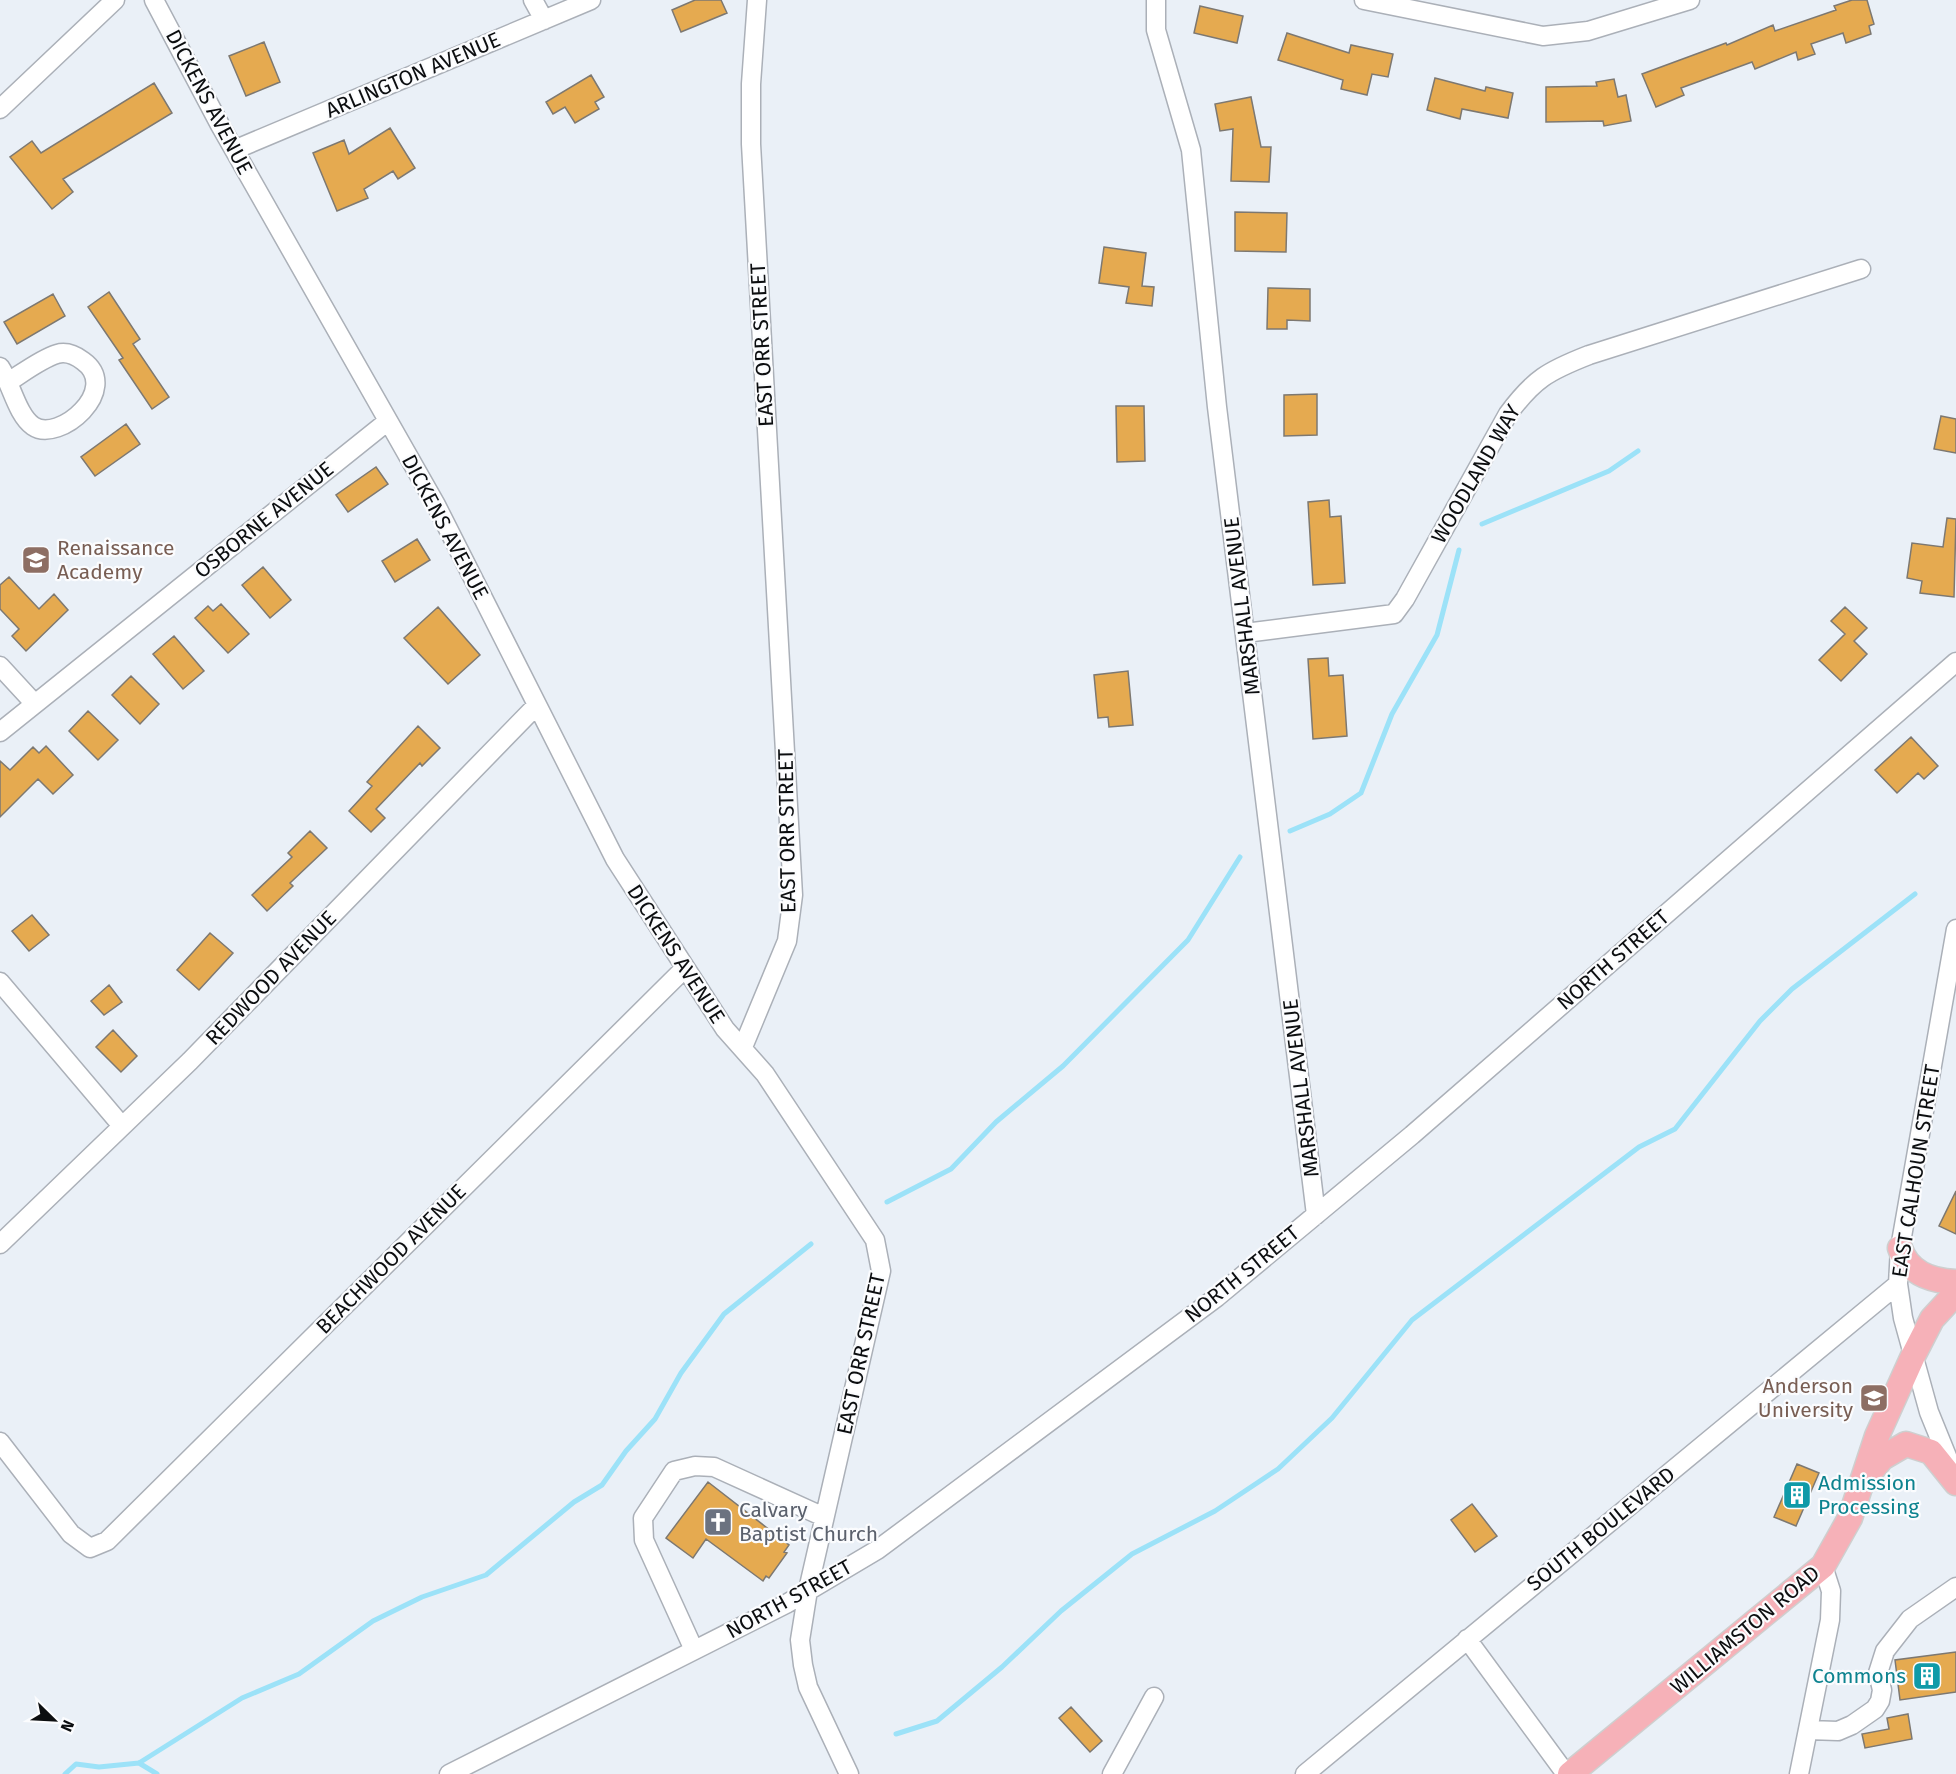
<svg xmlns="http://www.w3.org/2000/svg" width="1956" height="1774" font-family="'Fira Sans',sans-serif">
<style>
.lines{fill:none;stroke-linecap:round;stroke-linejoin:round}
.stream{stroke:#9ce2f8;stroke-width:5}
.building{fill:#e5aa50;stroke:#7d7871;stroke-width:1.5}
.minor-casing{stroke:#abb0b8;stroke-width:21}
.major-casing{stroke:#cecfcf;stroke-width:27}
.minor{stroke:#fff;stroke-width:18}
.major{stroke:#f6b1b8;stroke-width:24}
.labels{text-anchor:middle;dominant-baseline:central;stroke-width:4.5;stroke-linejoin:round;paint-order:stroke}
.street-label{font-size:21px;fill:#0c0e10;stroke:#fbfcfe}
.education-label{font-size:21px;fill:#785e54;stroke:#fbfcfe;text-anchor:start}
.culture-label{font-size:21px;fill:#0d838f;stroke:#fbfcfe;text-anchor:start}
.worship-label{font-size:21px;fill:#5b616d;stroke:#fbfcfe;text-anchor:start}
</style>
<rect width="100%" height="100%" fill="#eaf0f7"/>
<g class="lines">
<!-- stream -->
<path class="stream" d="M1482,524L1609,471L1638,451
M1290,831L1330,814L1361,793L1392,714L1437,635L1459,550
M887,1202L951,1169L996,1122L1063,1066L1188,940L1240,857
M896,1734L937,1721L1002,1667L1061,1611L1132,1554L1215,1511L1278,1469L1332,1418L1412,1320L1639,1147L1675,1129L1760,1021L1792,989L1915,894
M139,1763L157,1774
M65,1774L76,1764L99,1767L139,1763L242,1698L299,1674L373,1621L422,1597L486,1575L574,1502L602,1485L626,1451L655,1419L681,1373L724,1314L811,1244"/>
</g>
<!-- building -->
<path class="building" d="M695,0H721L727,13L681,32L672,10Z
M1852,0H1867L1874,24L1869,26L1871,34L1846,43L1843,33L1811,44L1815,54L1798,60L1796,52L1755,69L1752,62L1681,88L1684,95L1656,107L1642,74L1726,43L1727,45L1773,25L1775,31L1836,10L1834,6Z
M1200,6L1243,16L1237,43L1194,33Z
M1287,33L1349,53L1351,45L1393,54L1388,77L1372,74L1367,95L1341,89L1343,80L1278,60Z
M264,42L280,82L246,96L229,56Z
M591,75L604,97L595,102L599,109L575,123L565,107L553,114L546,102Z
M1435,78L1485,91L1486,87L1513,93L1508,118L1462,109L1460,119L1427,110Z
M1614,79L1618,97L1626,95L1631,121L1604,126L1603,121L1546,122V87L1597,86L1596,82Z
M154,83L172,113L63,179L73,192L52,209L10,157L32,141L41,153Z
M1251,97L1261,147H1271L1269,182L1231,181L1233,129L1220,131L1215,104Z
M390,128L415,168L398,179L393,171L364,189L368,198L337,211L313,153L344,140L349,154Z
M1235,212L1287,213L1286,252L1235,251Z
M1104,247L1146,253L1142,286L1154,287L1152,306L1126,303L1129,287L1099,283Z
M1268,288L1310,289V321L1287,320V329H1267Z
M109,292L140,339L133,344L169,397L152,409L119,360L123,358L88,307Z
M53,294L65,316L17,344L4,322Z
M1317,394V435L1284,436V395Z
M1116,406H1144L1145,461L1117,462Z
M1941,416L1956,419V453L1934,449Z
M126,424L140,444L95,476L81,457Z
M376,467L388,484L348,512L336,495Z
M1329,500L1330,517L1341,516L1345,583L1313,585L1308,502Z
M1947,518L1956,519L1954,597L1920,593L1922,581L1907,578L1912,543L1943,547Z
M417,539L430,560L395,582L382,561Z
M263,567L291,600L270,618L242,585Z
M9,577L39,609L54,594L68,610L26,651L12,636L19,629L0,609V585Z
M221,604L249,634L228,653L195,618L208,606L213,611Z
M438,607L480,655L448,684L404,638Z
M1845,607L1867,628L1854,641L1867,654L1841,681L1819,660L1845,634L1831,621Z
M174,636L204,671L183,689L153,654Z
M1328,658L1329,676L1343,675L1347,736L1313,739L1308,659Z
M1128,671L1133,725L1109,727L1108,717L1098,718L1094,675Z
M131,676L159,704L140,724L112,695Z
M88,711L118,740L98,760L69,731Z
M418,726L440,748L422,766L420,763L376,809L385,818L371,832L349,811L372,786L367,782Z
M1911,737L1938,766L1924,779L1918,773L1897,793L1875,770Z
M46,746L73,775L53,794L38,779L0,817V761L10,770L33,747L39,753Z
M310,831L327,848L290,883L293,886L267,911L252,895L292,857L288,853Z
M32,915L49,935L29,951L12,931Z
M210,933L233,953L199,990L177,970Z
M109,985L122,1002L104,1015L91,1001Z
M113,1030L137,1056L121,1072L96,1047Z
M1956,1191V1234L1939,1226Z
M1797,1464L1819,1473L1796,1526L1774,1517Z
M708,1482L789,1545L784,1552L787,1553L769,1578L766,1576L763,1581L706,1539L693,1558L666,1538Z
M1472,1504L1497,1536L1475,1552L1451,1520Z
M1956,1652V1692L1900,1700L1895,1660Z
M1071,1707L1102,1741L1090,1752L1059,1718Z
M1908,1714L1912,1739L1865,1748L1862,1734L1889,1729L1887,1718Z"/>
<g class="lines">
<!-- minor casing -->
<g class="minor-casing">
<path id="minor" d="M154,0L220,125L436,505L615,859L725,1029L765,1074L875,1240L881,1271L808,1590L800,1640L803,1665L808,1687L849,1774
M533,0L544,20
M1156,0V30L1191,150L1217,407L1316,1215
M1364,0L1543,36L1588,31L1690,0
M0,109L115,0
M234,150L591,0
M0,367C11,383 17,415 33,426C59,444 122,389 83,361C75,355 67,351 57,354C41,359 24,372 10,381
M1245,633L1394,614L1405,599L1508,414C1534,379 1548,371 1589,355L1861,269
M0,666L35,704
M0,732L388,421
M0,982L122,1126
M743,1047L787,941L793,895L751,144V84L757,0
M0,1244L190,1061L536,706
M0,1442L71,1534L90,1548L107,1541L685,968
M1953,1471L1929,1412L1903,1318L1898,1284L1900,1248L1956,929
M1467,1639L1566,1774
M694,1650L644,1540L643,1518L674,1471L695,1466L714,1467L824,1517
M1808,1730L1838,1731L1852,1725L1875,1709L1880,1701L1882,1690L1878,1673L1885,1651L1910,1619L1956,1587
M449,1774L786,1604L877,1550L1217,1297L1412,1135L1956,662
M1112,1774L1154,1697
M1305,1774L1898,1284
M1799,1774L1830,1620L1831,1591L1823,1566"/>
</g>
<!-- major casing -->
<g class="major-casing">
<path id="major" d="M1900,1248C1908,1273 1931,1281 1956,1282
M1867,1476L1882,1458L1906,1444L1931,1452L1956,1483
M1570,1774L1823,1566L1850,1518L1877,1436L1913,1356L1932,1319L1956,1293"/>
</g>
<!-- minor -->
<use href="#minor" class="minor"/>
<!-- major -->
<use href="#major" class="major"/>
</g>
<!-- icons -->
<defs>
<g id="school-square" transform="scale(1.5)"><rect x="-9" y="-9" width="18" height="18" rx="4" fill="#8d6e63" stroke="#fbfcfe"/><path d="M0-5L7-2L0 1L-7-2ZM-4 1L0 2.5L4 1V4Q0 6-4 4Z" fill="#fff"/></g>
<g id="university-square" transform="scale(1.5)"><rect x="-9" y="-9" width="18" height="18" rx="4" fill="#8d6e63" stroke="#fbfcfe"/><path d="M0-5L7-2L0 1L-7-2ZM-4 1L0 2.5L4 1V4Q0 6-4 4Z" fill="#fff"/></g>
<g id="building-square" transform="scale(1.5)"><rect x="-9" y="-9" width="18" height="18" rx="4" fill="#0f9aa8" stroke="#fbfcfe"/><path d="M-4-6H4V6H1V3H-1V6H-4ZM-2.5-4.3h1.7v1.8h-1.7ZM.8-4.3h1.7v1.8H.8ZM-2.5-1h1.7V.8h-1.7ZM.8-1h1.7V.8H.8Z" fill="#fff"/></g>
<g id="church-square" transform="scale(1.5)"><rect x="-9" y="-9" width="18" height="18" rx="4" fill="#6b7280" stroke="#fbfcfe"/><path d="M-1.2-6h2.4v3.5h3.3v2.4h-3.3V6h-2.4V-.1h-3.3v-2.4h3.3Z" fill="#fff"/></g>
</defs>
<g fill-rule="evenodd">
<use href="#school-square" x="36" y="560"/>
<use href="#university-square" x="1874" y="1398"/>
<use href="#building-square" x="1797" y="1495"/>
<use href="#church-square" x="718" y="1522"/>
<use href="#building-square" x="1927" y="1676"/>
</g>
<g class="labels">
<!-- street labels -->
<g class="street-label">
<text transform="translate(413 75) rotate(-23)">ARLINGTON AVENUE</text>
<text transform="translate(209 102) rotate(62)">DICKENS AVENUE</text>
<text transform="translate(762 345) rotate(-93)">EAST ORR STREET</text>
<text transform="translate(1476 474) rotate(-60)">WOODLAND WAY</text>
<text transform="translate(264 520) rotate(-39)">OSBORNE AVENUE</text>
<text transform="translate(445 527) rotate(62)">DICKENS AVENUE</text>
<text transform="translate(1242 606) rotate(-97)">MARSHALL AVENUE</text>
<text transform="translate(787 831) rotate(-91)">EAST ORR STREET</text>
<text transform="translate(676 954) rotate(57)">DICKENS AVENUE</text>
<text transform="translate(1613 960) rotate(-41)">NORTH STREET</text>
<text transform="translate(271 978) rotate(-46)">REDWOOD AVENUE</text>
<text transform="translate(1301 1088) rotate(-97)">MARSHALL AVENUE</text>
<text transform="translate(1916 1171) rotate(-81)">EAST CALHOUN STREET</text>
<text transform="translate(391 1259) rotate(-45)">BEACHWOOD AVENUE</text>
<text transform="translate(1242 1274) rotate(-39)">NORTH STREET</text>
<text transform="translate(861 1354) rotate(-78)">EAST ORR STREET</text>
<text transform="translate(1601 1529) rotate(-39)">SOUTH BOULEVARD</text>
<text transform="translate(789 1599) rotate(-29)">NORTH STREET</text>
<text transform="translate(1745 1630) rotate(-40)">WILLIAMSTON ROAD</text>
</g>
<!-- education labels -->
<g class="education-label">
<text x="57" y="548">Renaissance<tspan x="57" dy="24">Academy</tspan></text>
<text x="1853" y="1386" text-anchor="end">Anderson<tspan x="1853" dy="24">University</tspan></text>
</g>
<!-- culture labels -->
<g class="culture-label">
<text x="1818" y="1483">Admission<tspan x="1818" dy="24">Processing</tspan></text>
<text x="1906" y="1676" text-anchor="end">Commons</text>
</g>
<!-- worship labels -->
<g class="worship-label">
<text x="739" y="1510">Calvary<tspan x="739" dy="24">Baptist Church</tspan></text>
</g>
</g>
<!-- north arrow -->
<g transform="translate(54 1720) rotate(114)" stroke="#fbfcfe" stroke-width="4.5" paint-order="stroke">
<path d="M0-4.5L10 22L0 15L-10 22Z" fill="#0c0e10"/>
<text y="-9" font-size="16" font-weight="bold" text-anchor="middle" fill="#0c0e10">N</text>
</g>
</svg>
